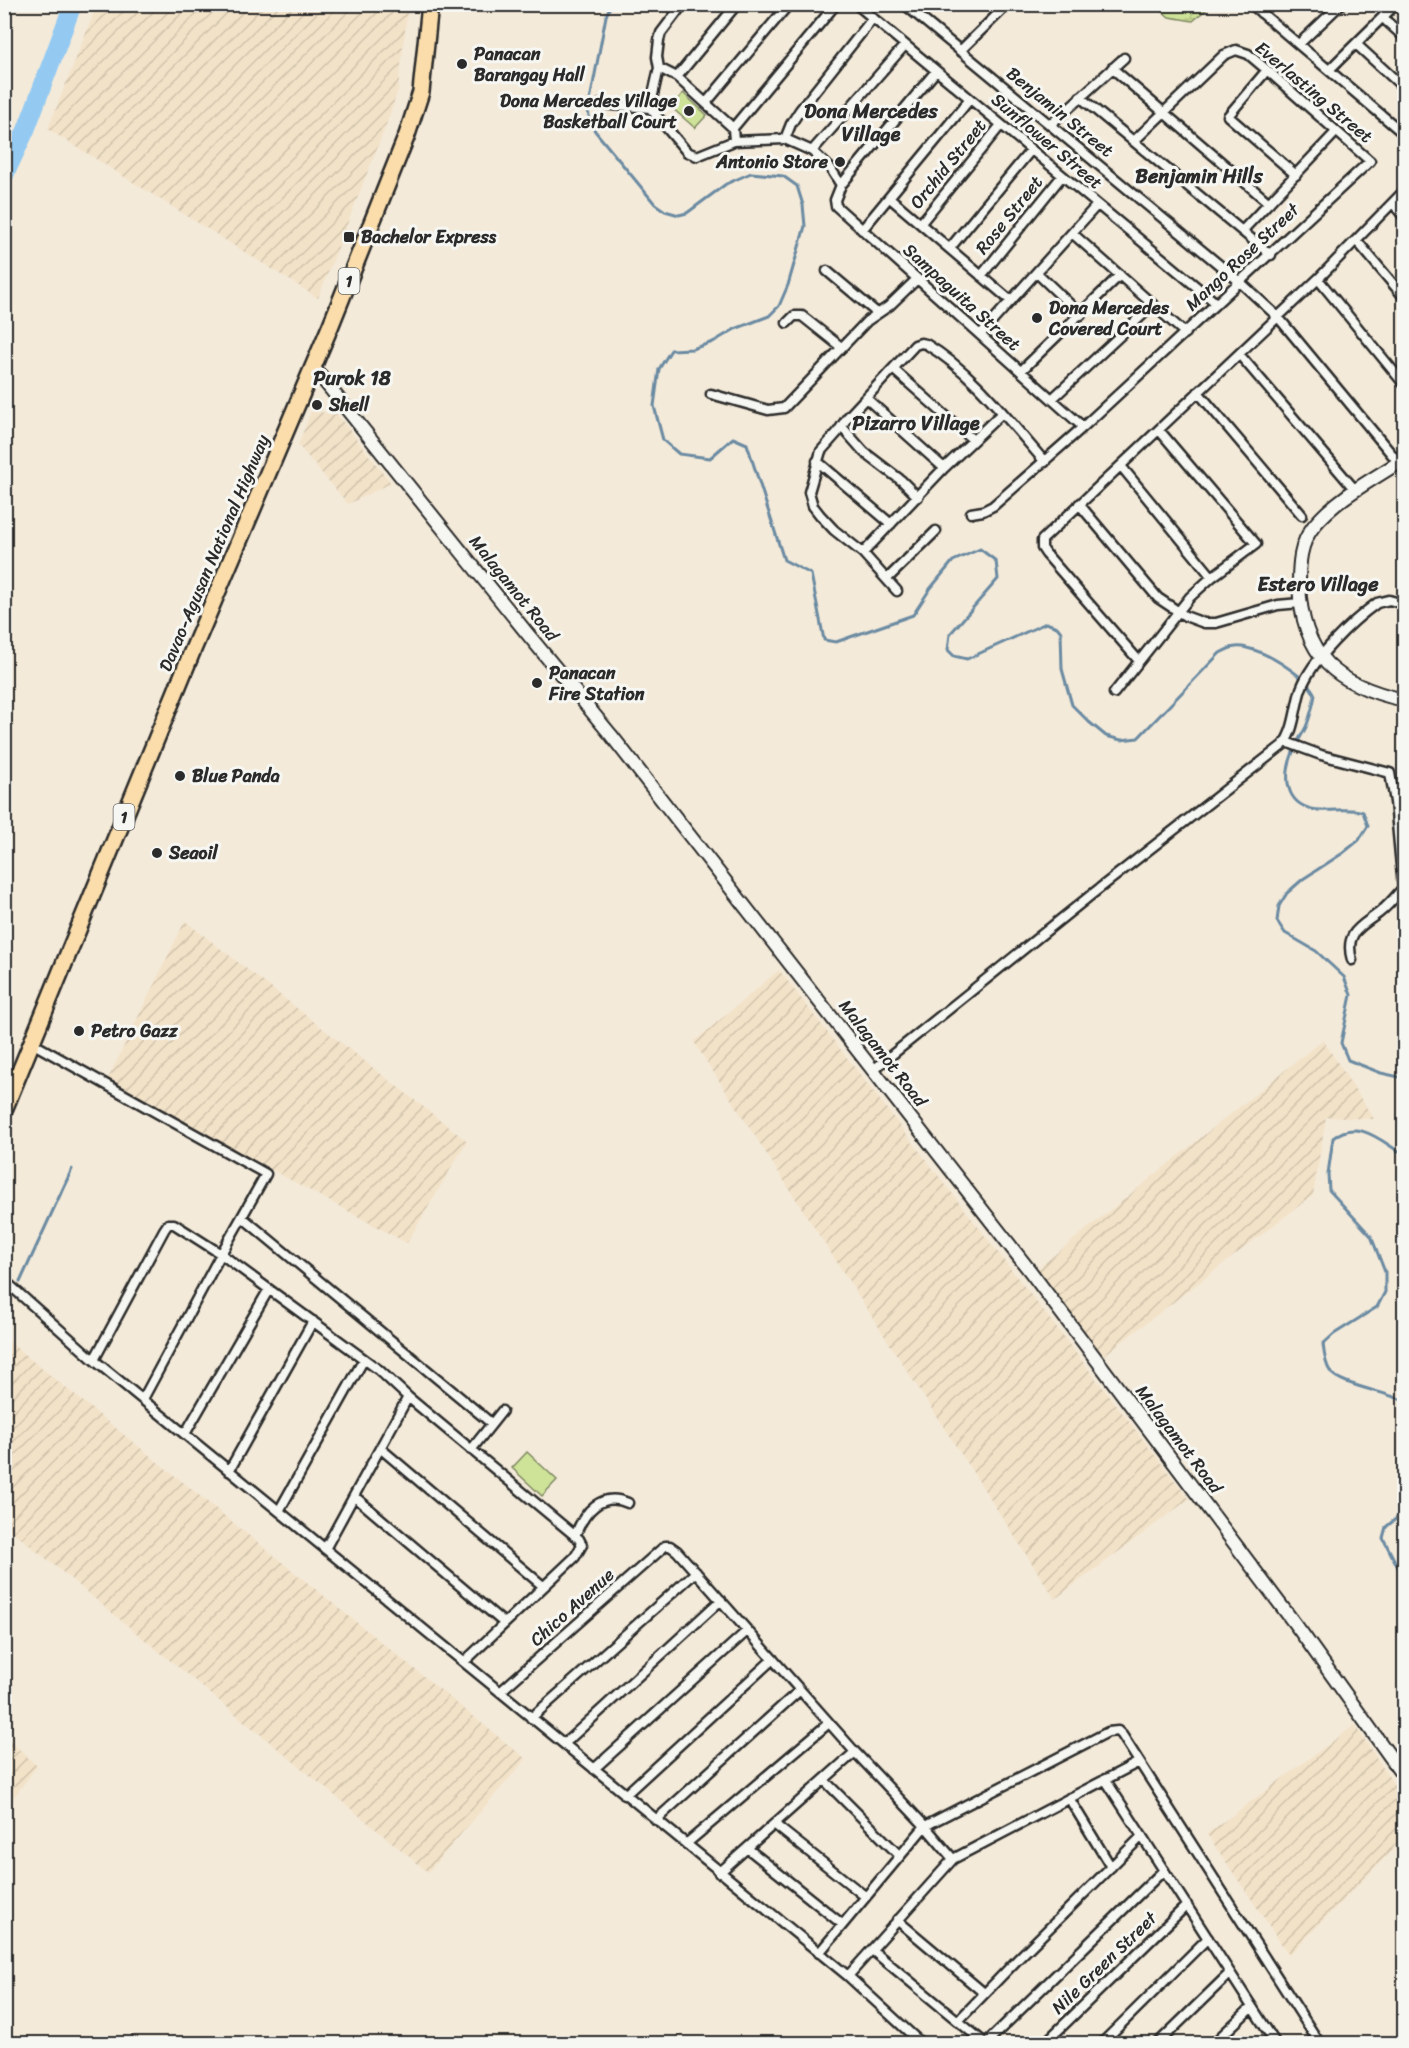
<svg xmlns="http://www.w3.org/2000/svg" width="1409" height="2048" font-family="Sriracha,sans-serif">
<style>
.industrial{fill:url(#industrial-furrows)}
.wetland{fill:url(#wetland-marsh);stroke:#7d8762;stroke-width:1.5}
.pitch{fill:#cfe398;stroke:#7d8762;stroke-width:1.5}
.lines{fill:none;stroke-linecap:round;stroke-linejoin:round}
.stream{stroke:#6a8aa2;stroke-width:3}
.river{stroke:#94caf2;stroke-width:18}
.street-casing{stroke:#2b2b2b;stroke-width:13}
.secondary-casing{stroke:#2b2b2b;stroke-width:16}
.highway-casing{stroke:#2b2b2b;stroke-width:20}
.street{stroke:#f6f6f2;stroke-width:8}
.secondary{stroke:#f6f6f2;stroke-width:12}
.highway{stroke:#faddab;stroke-width:15}
.poi-dot{fill:#2b2b2b;stroke:#f6f6f2;stroke-width:2}
.labels{text-anchor:middle;dominant-baseline:central;stroke-width:6;stroke-linejoin:round;paint-order:stroke}
.shield{fill:#f6f6f2;stroke:#686867;stroke-width:1.5}
.shield-label{font-size:16px;font-weight:bold;fill:#2b2b2b}
.poi-label{font-size:18px;font-weight:bold;fill:#2b2b2b;stroke:#f6f6f2;text-anchor:start}
.street-label{font-size:18px;fill:#2b2b2b;stroke:#f6f6f2}
.neighbourhood-label{font-size:20px;font-weight:bold;fill:#2b2b2b;stroke:#f6f6f2}
</style>
<defs>
<pattern id="industrial-furrows" width="10" height="10" patternUnits="userSpaceOnUse" patternTransform="scale(1.5)"><rect width="10" height="10" fill="#f2e2c8"/><path d="M-1 1l2-2M0 10L10 0M9 11l2-2" fill="none" stroke="#d0c2ac"/></pattern>
<pattern id="wetland-marsh" width="20" height="14" patternUnits="userSpaceOnUse" patternTransform="scale(1.5)"><rect width="20" height="14" fill="#cfe398"/><path d="M1 5h8M5 5V1M11 12h8M15 12V8" fill="none" stroke="#b2c383"/></pattern>
</defs>
<rect width="100%" height="100%" fill="#f4ead9"/>
<filter id="ink" filterUnits="userSpaceOnUse"><feTurbulence type="fractalNoise" baseFrequency=".0167" numOctaves="2"/><feDisplacementMap in="SourceGraphic" scale="12" xChannelSelector="R" yChannelSelector="G"/><feConvolveMatrix kernelMatrix="1 2 1 2 8 2 1 2 1" color-interpolation-filters="sRGB"/></filter>
<g filter="url(#ink)">
<!-- industrial -->
<path class="industrial" d="M97,5H408L398,90L385,128L318,298L48,129Z
M311,412L336,413L391,483L348,504L298,445Z
M185,921L467,1141L407,1243L107,1081Z
M779,970L1189,1499L1055,1599L694,1042Z
M1323,1040L1374,1119L1326,1117L1313,1195L1103,1356L1037,1269Z
M4,1338L526,1759L428,1872L5,1525Z
M1355,1725L1404,1800V1838L1289,1955L1207,1834Z
M4,1735L37,1766L5,1809H4Z"/>
<!-- wetland -->
<path class="wetland" d="M1208,5L1210,6L1193,21L1169,17L1155,5Z"/>
<!-- pitch -->
<path class="pitch" d="M683,93L707,115L695,128L671,107Z
M527,1452L557,1480L542,1496L512,1468Z"/>
<g class="lines">
<!-- stream -->
<path class="stream" d="M611,4L606,16L588,111L590,121L595,131L655,204L665,211L679,215L687,213L726,184L751,173L783,176L797,186L803,205L805,226L788,285L779,306L769,316L735,329L713,342L692,349L671,350L659,369L654,406L663,440L679,454L710,458L733,438L747,444L784,560L811,574L824,640L836,642L913,615L930,589L953,561L980,549L996,561L998,579L950,634L948,650L954,656L967,659L1046,623L1057,627L1061,632L1062,669L1072,705L1089,722L1106,736L1121,740L1138,738L1220,653C1229,648 1236,645 1247,648C1267,652 1307,677 1315,695C1313,706 1310,717 1306,727C1302,735 1296,743 1293,752C1285,772 1283,799 1308,808C1326,814 1345,806 1363,812L1368,826L1359,840L1343,853L1303,879L1287,893L1279,906L1277,921L1285,933L1316,951L1344,977L1351,995L1341,1043L1348,1060L1381,1073L1404,1078
M1404,1149L1398,1151C1378,1138 1356,1119 1333,1138L1328,1174L1329,1190L1371,1236L1385,1272V1292L1377,1307L1334,1334L1323,1344C1324,1353 1325,1364 1330,1371C1338,1385 1388,1392 1404,1401
M20,1282L72,1169
M1404,1512L1386,1527L1383,1538L1404,1579"/>
<!-- river -->
<path class="river" d="M4,177L26,130L73,4"/>
<!-- street casing -->
<g class="street-casing">
<path id="street" d="M856,4L1216,303
M904,4L1240,282L1278,317L1399,463
M1251,4L1404,134
M1261,13L1270,4
M1383,18L1404,37
M1299,44L1341,4
M1356,44L1404,88
M960,51L1008,4
M659,68L677,77L733,128L734,141
M1112,68L1269,203
M1267,70L1228,116L1296,175
M1329,70L1396,4
M936,71L841,185L835,200L836,206L1083,427
M677,77L737,4
M1080,97L1271,255
M706,103L789,4
M601,104L650,108L687,152L697,156L734,141L785,139L812,151L831,169L841,185
M650,108L659,68L657,57L659,40L661,33L683,4
M1050,125L1124,58
M733,128L836,4
M785,139L791,124L800,110L873,18
M812,151L905,45
M890,198L1011,301
M1393,203L1404,217
M921,223L1001,125
M862,230L970,99
M1242,231L1336,132
M1072,233L1185,333
M1357,241L1404,297
M950,248L1031,150
M827,271L877,313
M1037,273L1081,315
M981,276L1062,176
M1318,279L1404,384
M787,323L794,316H802L841,347
M980,335L1097,205
M1239,354L1356,491
M893,369L973,440
M1021,371L1120,275
M1198,392L1302,515
M711,394L768,410L784,408L867,321L889,306L917,279
M866,398L944,468
M1052,399L1153,305
M842,427L864,452L902,481L918,497
M817,461L891,524
M1121,466L1212,577
M1079,504L1158,598L1185,616L1204,623H1216L1278,605L1300,603
M971,513L983,511L993,506L1083,427L1370,161L1267,70L1248,54L1236,50L1224,55L1134,141
M863,553L944,468L1002,413
M887,579L936,531
M897,591L863,553L834,530L820,515L813,506L809,492L821,451L837,433L847,418L915,345L921,343L926,344C974,373 1008,420 1045,462
M1139,661L1046,554L1042,548V540L1318,279L1404,191
M1114,693L1190,597L1212,577L1256,544L1159,430
M1286,742L1321,755L1390,773L1395,802L1403,888C1396,896 1389,905 1380,912C1361,927 1344,932 1352,960
M32,1043L266,1174L221,1254L143,1399
M873,1070L1091,895L1283,745C1295,730 1295,707 1301,689C1312,659 1352,621 1377,603L1389,600L1404,604
M242,1217L491,1423
M4,1280L94,1360L848,1976L922,2044
M94,1360L164,1230L168,1224H174L221,1254L379,1370L408,1397L579,1539L582,1545L575,1557L464,1662
M185,1434L269,1289
M380,1448L543,1586
M471,1450L502,1411
M229,1471L313,1321
M354,1496L504,1623
M279,1511L364,1359
M575,1536C584,1512 601,1491 628,1503
M325,1549L408,1397
M500,1692L665,1546H670L677,1551L855,1752L925,1826L953,1859
M531,1718L696,1572
M564,1744L721,1600
M594,1769L747,1631
M1105,1779L1276,2044
M824,1780L900,1856
M625,1795L773,1659
M1069,1798L1111,1867
M656,1820L800,1690
M774,1824L866,1897
M686,1844L829,1723
M747,1848L842,1924
M719,1873L855,1752
M897,1920L984,1993
M872,1950L986,2044
M819,1953L925,1826L1108,1732L1118,1731L1122,1735L1320,2044
M848,1976L953,1859L1139,1762
M959,2020L1018,1959L1142,1836
M986,2043L1164,1870
M1044,2044L1187,1905
M1101,2044L1208,1938
M1157,2044L1230,1973
M1213,2044L1252,2007"/>
</g>
<!-- secondary casing -->
<g class="secondary-casing">
<path id="secondary" d="M313,367L526,632L611,735L1030,1271L1301,1632L1404,1776
M1404,459C1374,479 1336,498 1313,527C1300,544 1299,563 1299,584C1302,657 1336,685 1404,700"/>
</g>
<!-- highway casing -->
<g class="highway-casing">
<path id="highway" d="M4,1110L192,652L330,327L407,135L421,92L430,4"/>
</g>
<!-- street -->
<use href="#street" class="street"/>
<!-- secondary -->
<use href="#secondary" class="secondary"/>
<!-- highway -->
<use href="#highway" class="highway"/>
</g>
</g>
<!-- markers -->
<g class="poi-dot">
<circle cx="462" cy="64" r="6"/>
<circle cx="689" cy="111" r="6"/>
<circle cx="840" cy="162" r="6"/>
<rect x="343" y="231" width="12" height="12" rx="3"/>
<circle cx="1037" cy="318" r="6"/>
<circle cx="317" cy="405" r="6"/>
<circle cx="537" cy="683" r="6"/>
<circle cx="180" cy="776" r="6"/>
<circle cx="157" cy="853" r="6"/>
<circle cx="79" cy="1031" r="6"/>
</g>
<g class="labels">
<!-- shield labels -->
<g class="shield">
<rect x="338.5" y="268" width="21" height="26" rx="4.5"/>
<rect x="113.5" y="804" width="21" height="26" rx="4.5"/>
</g>
<g class="shield-label">
<text x="349" y="281">1</text>
<text x="124" y="817">1</text>
</g>
<!-- poi labels -->
<g class="poi-label">
<text x="474" y="54">Panacan<tspan x="474" dy="21">Barangay Hall</tspan></text>
<text x="677" y="101" text-anchor="end">Dona Mercedes Village<tspan x="677" dy="21">Basketball Court</tspan></text>
<text x="828" y="162" text-anchor="end">Antonio Store</text>
<text x="361" y="237">Bachelor Express</text>
<text x="1049" y="308">Dona Mercedes<tspan x="1049" dy="21">Covered Court</tspan></text>
<text x="329" y="405">Shell</text>
<text x="549" y="673">Panacan<tspan x="549" dy="21">Fire Station</tspan></text>
<text x="192" y="776">Blue Panda</text>
<text x="169" y="853">Seaoil</text>
<text x="91" y="1031">Petro Gazz</text>
</g>
<!-- street labels -->
<g class="street-label">
<text transform="translate(1314 92) rotate(40)">Everlasting Street</text>
<text transform="translate(1060 112) rotate(39)">Benjamin Street</text>
<text transform="translate(1047 141) rotate(40)">Sunflower Street</text>
<text transform="translate(948 164) rotate(-51)">Orchid Street</text>
<text transform="translate(1009 215) rotate(-51)">Rose Street</text>
<text transform="translate(1242 257) rotate(-43)">Mango Rose Street</text>
<text transform="translate(962 297) rotate(42)">Sampaguita Street</text>
<text transform="translate(214 553) rotate(-67)">Davao-Agusan National Highway</text>
<text transform="translate(514 588) rotate(51)">Malagamot Road</text>
<text transform="translate(883 1053) rotate(52)">Malagamot Road</text>
<text transform="translate(1179 1439) rotate(53)">Malagamot Road</text>
<text transform="translate(572 1607) rotate(-42)">Chico Avenue</text>
<text transform="translate(1104 1963) rotate(-44)">Nile Green Street</text>
</g>
<!-- neighbourhood labels -->
<g class="neighbourhood-label">
<text x="871" y="111">Dona Mercedes<tspan x="871" dy="23">Village</tspan></text>
<text x="1199" y="176">Benjamin Hills</text>
<text x="352" y="378">Purok 18</text>
<text x="916" y="423">Pizarro Village</text>
<text x="1318" y="584">Estero Village</text>
</g>
</g>
<!-- margin -->
<rect width="1409" height="2048" fill="none" stroke="#f6f6f2" stroke-width="24"/>
<rect x="12" y="12" width="1385" height="2024" fill="none" stroke="#2b2b2b" stroke-width="2" filter="url(#ink)"/>
</svg>
